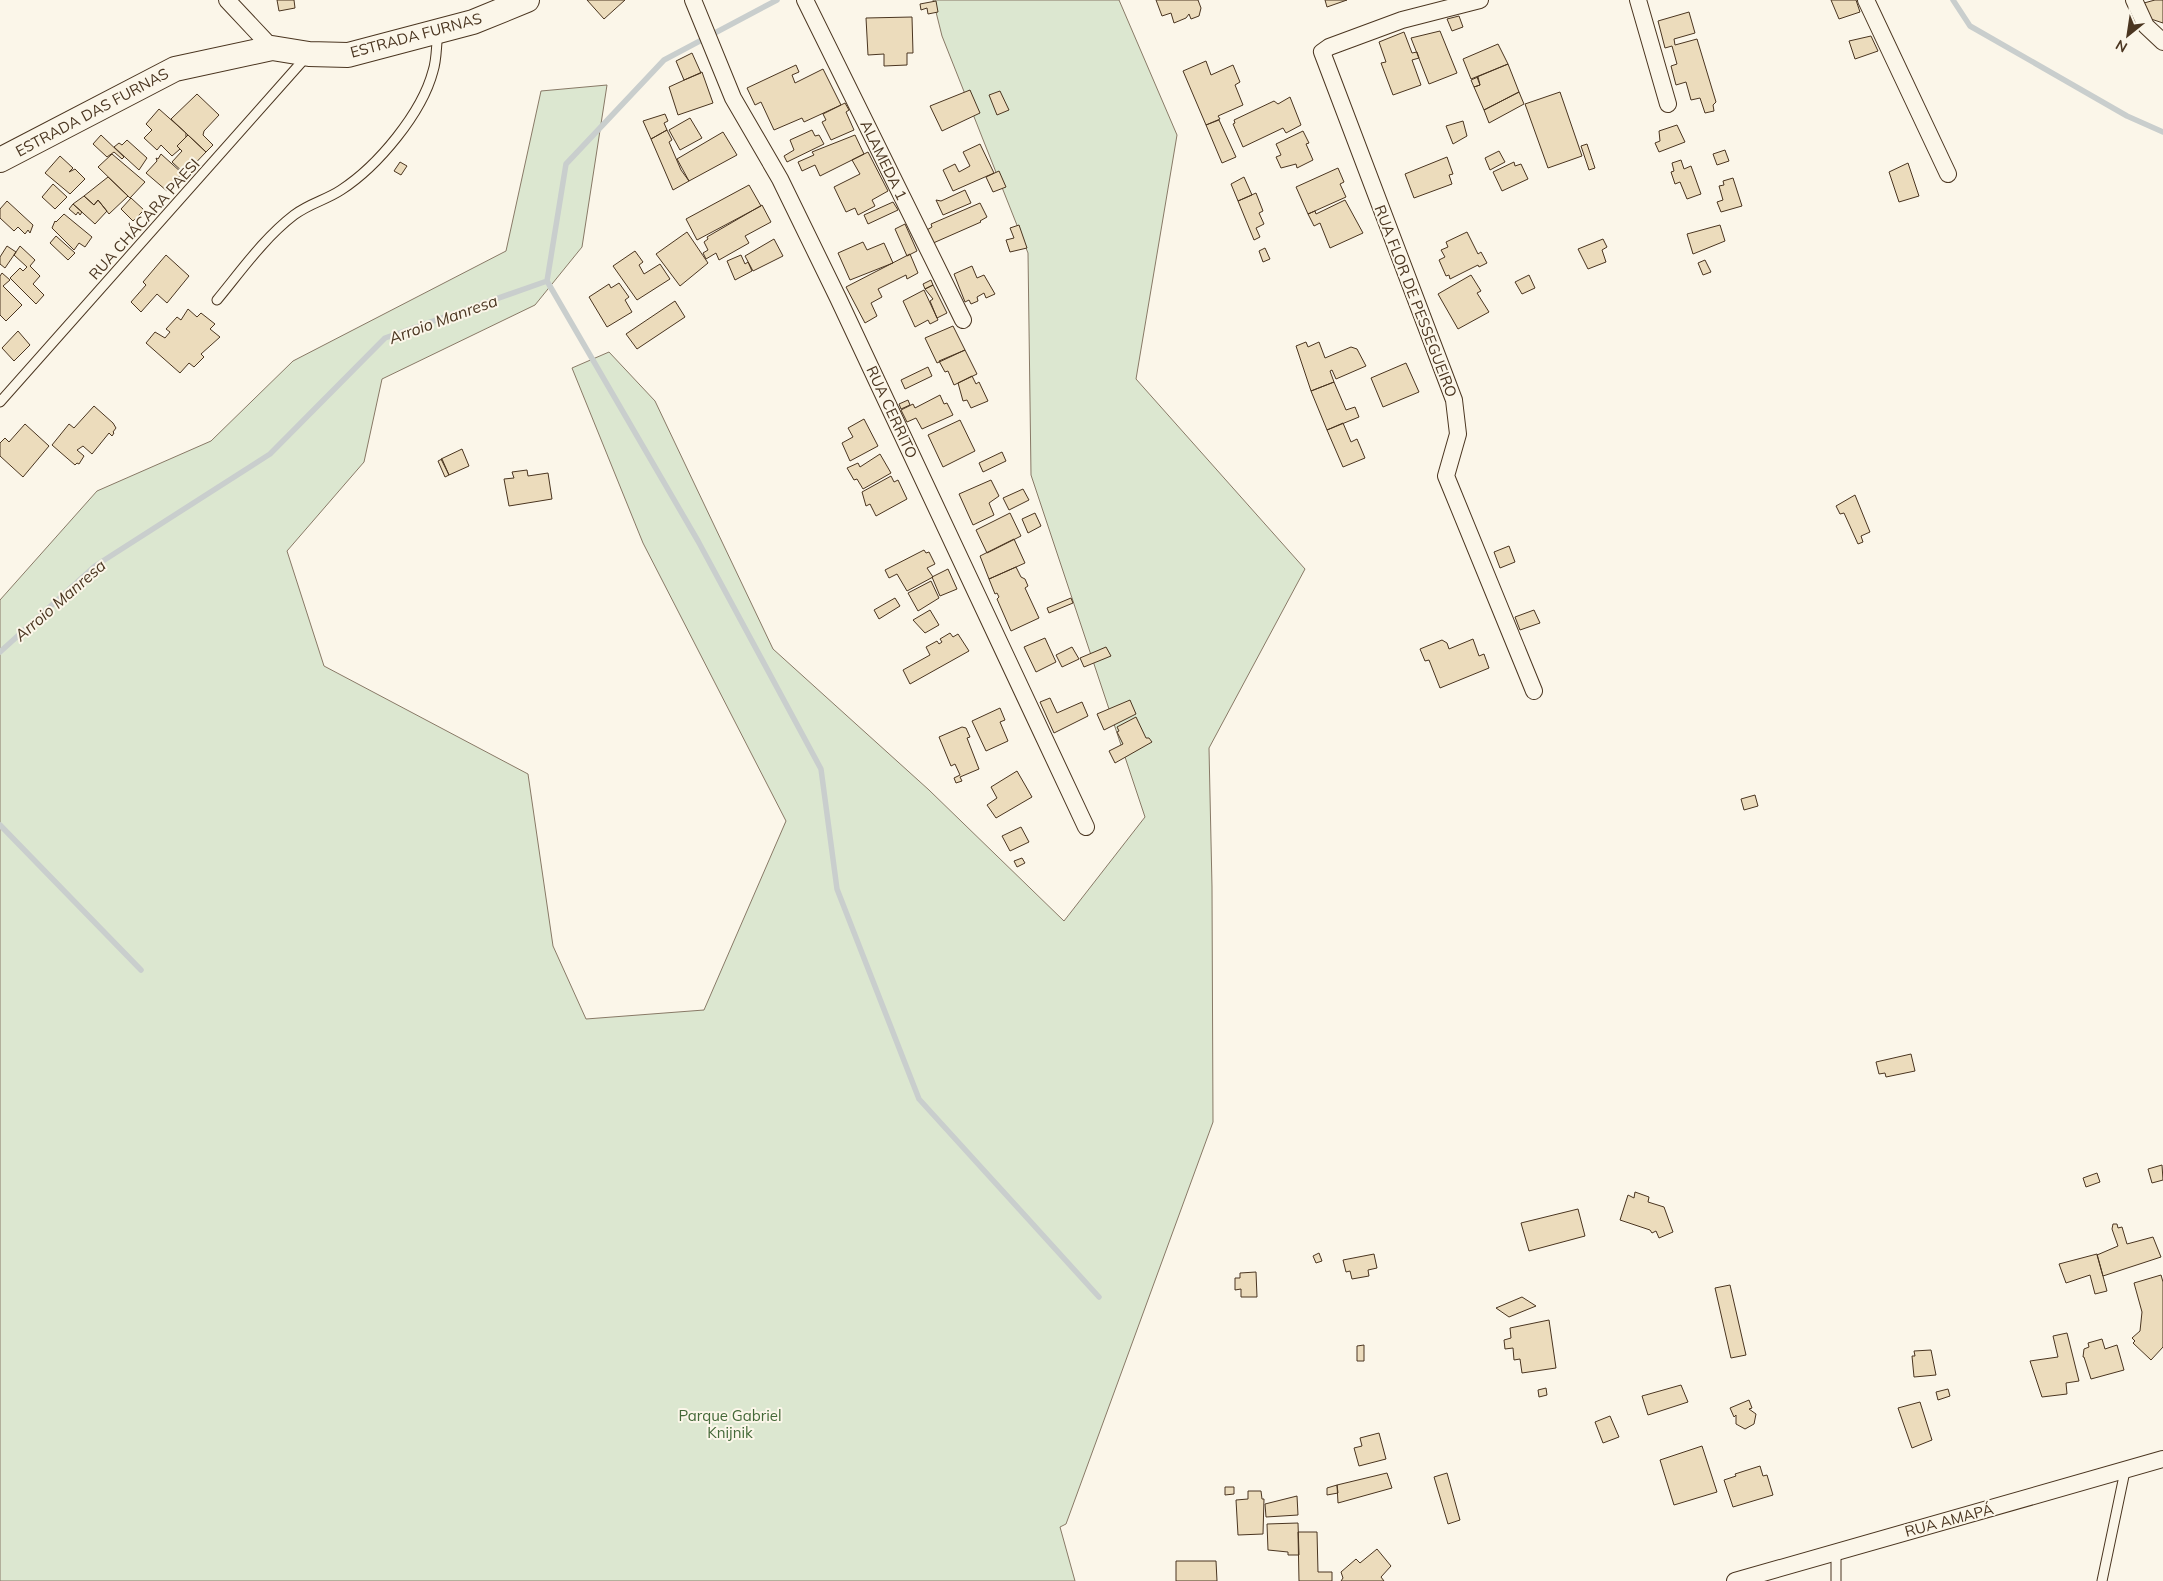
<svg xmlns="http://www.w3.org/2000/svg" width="2163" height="1581" font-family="Mulish,sans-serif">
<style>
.green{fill:#dce7d0;stroke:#887966}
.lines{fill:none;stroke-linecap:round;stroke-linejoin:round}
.stream{stroke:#c9cecd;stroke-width:5.5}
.building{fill:#ecdcbc;stroke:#4a3520}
.lane-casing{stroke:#4a3520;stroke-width:11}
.street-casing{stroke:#4a3520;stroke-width:18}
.secondary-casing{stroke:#4a3520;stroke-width:26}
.lane{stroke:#fbf6e9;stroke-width:9}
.street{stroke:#fbf6e9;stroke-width:16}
.secondary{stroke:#fbf6e9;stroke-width:24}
.labels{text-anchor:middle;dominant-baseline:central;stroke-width:4;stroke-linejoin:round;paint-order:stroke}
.street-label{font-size:15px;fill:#4a3520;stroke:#fbf6e9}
.park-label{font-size:15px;fill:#436837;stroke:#fbf6e9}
.water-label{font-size:16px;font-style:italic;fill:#4a3520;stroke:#fbf6e9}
</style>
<rect width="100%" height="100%" fill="#fbf6e9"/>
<!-- green -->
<path class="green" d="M933,0H1119L1177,135L1136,379L1305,569L1209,748L1212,887L1213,1122L1066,1524L1060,1527L1075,1581H0V600L97,491L211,441L293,361L506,251L541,91L607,85L582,247L535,305L382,379L364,462L287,551L324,666L528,774L553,946L586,1019L704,1010L786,821L643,543L572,368L609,352L655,401L773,649L929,790L1064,921L1145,817L1031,475L1028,253L942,36Z"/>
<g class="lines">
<!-- stream -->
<path class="stream" d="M1953,0L1970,26L2127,116L2163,132
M547,281L698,541L821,769L837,889L919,1099L1099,1297
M0,652L95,566L270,454L385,338L547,281L566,164L664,60L777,0
M0,825L141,970"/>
</g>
<!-- building -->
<path class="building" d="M277,0H294L295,8L279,11Z
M587,0H625L604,19Z
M1156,0H1198L1201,8L1199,16L1191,19L1189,14L1186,18L1174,23L1171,13L1162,16Z
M1325,0H1347L1327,7Z
M1831,0H1856L1860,12L1839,19Z
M2155,0H2163V23L2148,18L2144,3Z
M936,1L938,12L928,14L927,8L921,10L920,4Z
M1689,12L1695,33L1674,39L1675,45L1697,39L1716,102L1713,105L1714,111L1705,113L1700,98L1691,100L1686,82L1676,85L1671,66L1677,64L1672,46L1665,48L1658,21Z
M1459,16L1463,27L1452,31L1447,19Z
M912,17L913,53H907V65L884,66V54L868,55L866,18Z
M1440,31L1457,73L1429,84L1411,38Z
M1404,32L1412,53L1417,52L1419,58L1412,60L1421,85L1393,95L1381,63L1386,62L1379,42Z
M1871,36L1878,51L1855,59L1849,41Z
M1498,44L1508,64L1471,79L1463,59Z
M692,53L701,73L684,80L676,61Z
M1206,61L1211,75L1233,65L1240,82L1235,85L1243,105L1218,116L1220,119L1206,125L1183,71Z
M1508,64L1519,92L1484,110L1474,87L1480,85L1477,77Z
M796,65L799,72L792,75L795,83L823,69L841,105L804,122L802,118L774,130L761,102L755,105L747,88Z
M702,72L713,103L678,115L669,87Z
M1478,77L1480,85L1474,87L1471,80Z
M970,90L980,113L942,131L930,106Z
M1000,91L1009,110L997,115L989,95Z
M1519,92L1524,104L1489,123L1484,110Z
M1560,92L1582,156L1548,168L1525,104Z
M197,94L219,115L204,131L203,135L213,145L206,152L171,119Z
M1290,97L1301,125L1286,133L1283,128L1243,147L1233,124L1235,123L1234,120L1274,101L1278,104Z
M845,103L849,110L846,112L854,130L831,140L822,122L826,120L823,114Z
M159,109L186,133V137L177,146L180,149L172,156L161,145L157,150L144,138L152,130L146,124Z
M665,114L668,121L664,123L667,130L651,139L643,121Z
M690,118L702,138L680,150L669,130Z
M1219,120L1236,157L1222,163L1206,125Z
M1463,121L1467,136L1453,144L1446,126Z
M1677,125L1685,142L1659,152L1655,143L1660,141L1659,131Z
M667,130L672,140L669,142L681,170L689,181L673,190L651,139Z
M812,130L815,136L819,135L824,144L787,162L784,156L794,150L790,140Z
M1303,131L1309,143L1306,144L1313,160L1297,168L1296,164L1281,168L1276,157L1281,155L1276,144Z
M723,132L737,155L689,181L677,159Z
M101,135L124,157L122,159L114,152L107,157L93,144Z
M188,135L206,152L185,174L172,162L182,151L177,146Z
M855,135L864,154L820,176L815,165L802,171L798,162L814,155L812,152Z
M127,140L147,158L139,170L114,147L119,143L122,145Z
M980,144L994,173L953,191L943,170L955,164L959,172L970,166L963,152Z
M1587,144L1595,168L1589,170L1581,146Z
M1725,150L1729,161L1717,165L1713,154Z
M1499,151L1505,162L1490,170L1485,158Z
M868,152L888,191L872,200L875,206L858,215L855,208L846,212L834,187L860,174L852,160Z
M112,154L145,182L130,198L98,167Z
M161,154L182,173L167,191L146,173L157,161L156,158L158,159Z
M60,156L73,168L69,172L75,169L85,179L70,194L45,173Z
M1447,157L1453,174L1449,175L1452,184L1414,198L1405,174Z
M1681,160L1684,169L1691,166L1701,194L1687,199L1680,182L1675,184L1671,172L1674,171L1672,163Z
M400,162L407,166L401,175L394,171Z
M1514,162L1515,166L1521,164L1528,179L1502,191L1493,172Z
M1908,163L1919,196L1899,202L1889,172Z
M1338,168L1344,182L1340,184L1346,197L1308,214L1296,187Z
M999,171L1006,187L993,192L986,177Z
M108,177L128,196L109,214L98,200L94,205L84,196Z
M1244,177L1252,195L1238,201L1231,184Z
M1733,178L1742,206L1721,212L1717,202L1723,200L1719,186L1724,185L1723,181Z
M53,184L67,197L55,209L42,197Z
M749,185L761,206L697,240L686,219Z
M965,190L971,203L943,215L936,200L941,201Z
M1256,193L1263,211L1259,213L1264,224L1256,228L1260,237L1254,240L1238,201Z
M84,196L94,205L98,200L107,211L95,224L73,204Z
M131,198L144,210L133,221L121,209Z
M1345,200L1363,233L1330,248L1320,223L1314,226L1308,214L1315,211L1316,214Z
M7,201L33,225L30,233L28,230L25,234L18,227L14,231L0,218V209Z
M893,202L898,210L868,224L864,215Z
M980,203L987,217L980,221L981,222L931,244L925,231L932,227L931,224Z
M73,204L82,212L80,215L78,212L76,215L69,209Z
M762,205L771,222L745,236L749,243L719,260L716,253L706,259L703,253L708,250L704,242L708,239L707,237Z
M64,214L92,237L85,247L79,243L74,250L52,228L55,221L56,222Z
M905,224L917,251L907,256L895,229Z
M1019,225L1027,248L1010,252L1006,240L1014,238L1010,228Z
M1720,225L1725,241L1693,254L1687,234Z
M687,232L708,263L680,286L656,254Z
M1467,232L1478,254L1481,252L1487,263L1479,267L1478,265L1450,279L1449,275L1446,276L1439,260L1445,257L1441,250L1448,247L1446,242Z
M56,236L75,253L68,260L50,243Z
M774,239L783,256L753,271L745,256Z
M1603,239L1607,247L1602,250L1606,262L1588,269L1578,249Z
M863,242L867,250L884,243L893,263L850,280L838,253Z
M7,246L16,252L5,268L0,264V257Z
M20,246L35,260L30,266L40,276L33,284L44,295L36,304L10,278L20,268L23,271L27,267L14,255Z
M1265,248L1270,259L1263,262L1259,251Z
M635,251L643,262L639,265L644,274L660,264L670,279L637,300L613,266Z
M910,254L918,273L907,279L906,275L878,289L882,297L871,303L877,316L865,323L846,287Z
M166,255L189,276L167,303L157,294L141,312L131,302L146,285L143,282Z
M741,255L745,264L748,262L752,271L735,280L727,261Z
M1705,260L1711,272L1703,275L1698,263Z
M972,266L977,278L984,275L995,294L986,298L984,293L977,297L978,301L971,304L969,300L965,302L954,274Z
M2,273L10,280L3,286L22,305L6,321L0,315V276Z
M1471,275L1481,291L1477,293L1489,312L1458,329L1438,294Z
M1529,275L1535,288L1522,294L1515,282Z
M931,280L933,285L925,289L923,284Z
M619,283L629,297L625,300L632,312L607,327L589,297L609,284L611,288Z
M933,285L947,313L937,318L930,301L933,299L925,289Z
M924,290L938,320L930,324L928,320L915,327L903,301Z
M675,301L685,317L637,349L626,334Z
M188,309L197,317L201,313L215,324L210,329L220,337L201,354L204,357L194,367L189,363L180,373L146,343L155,332L165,338L170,332L166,329L177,317L181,320Z
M953,326L965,350L937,363L925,338Z
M18,331L30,345L14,361L2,348Z
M1306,342L1308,347L1319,342L1325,358L1351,347L1357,349L1366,366L1336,379L1332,370L1330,371L1334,382L1311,391L1296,346Z
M965,350L977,374L954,385L948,371L945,372L939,361Z
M1406,363L1419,392L1383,407L1371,378Z
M928,367L932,376L905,389L901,380Z
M972,376L976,384L979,382L988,401L971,408L967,400L963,401L958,383Z
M1334,382L1346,410L1355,407L1359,417L1327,430L1311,391Z
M940,395L944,404L947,403L953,415L922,429L916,418L907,422L901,410L913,404L915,408Z
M908,400L910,405L901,409L899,404Z
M94,406L113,423L116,428L113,432L114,433L112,436L109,433L92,454L83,446L77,450L84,456L79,464L77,463L75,465L52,445L69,424L74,428Z
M864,419L878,446L850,461L842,443L853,437L848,428Z
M960,420L975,451L943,467L928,435Z
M1343,423L1351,442L1357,439L1365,458L1343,467L1327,430Z
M25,424L49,446L23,477L0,456V443L5,438L9,442Z
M462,449L469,466L449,475L441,459Z
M1002,452L1006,461L983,472L979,463Z
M880,454L891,473L863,489L857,479L854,480L847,468L858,463L860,467Z
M442,459L449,475L445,477L438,461Z
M527,470L528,476L548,473L552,499L509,506L504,479L514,478L512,472Z
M891,476L894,482L898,480L907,499L876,516L870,504L866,506L862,492Z
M991,480L999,496L989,503L994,515L973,525L959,494Z
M1023,489L1029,500L1009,510L1003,498Z
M1855,495L1870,532L1861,536L1863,542L1858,544L1844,513L1840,514L1836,506Z
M1010,513L1021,536L987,553L976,530Z
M1035,513L1041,526L1028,533L1022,519Z
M1014,539L1025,563L989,579L980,556Z
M1509,546L1515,562L1500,568L1494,552Z
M924,550L926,553L929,552L935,564L927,568L933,577L907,591L897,574L889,578L885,570Z
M1016,567L1021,577L1025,579L1028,586L1025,588L1039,618L1011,631L997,599L999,597L997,593L995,594L989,579Z
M948,569L957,589L940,596L932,577Z
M931,581L939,598L918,611L908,593Z
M895,598L900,606L879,619L874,610Z
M1071,598L1073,603L1049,613L1047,608Z
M930,610L939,625L925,633L913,620Z
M1534,610L1540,623L1520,630L1515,617Z
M950,633L953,637L958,634L969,651L910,684L903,670L930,655L926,647L937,641L939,644L942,642L940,639Z
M1045,638L1056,662L1036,672L1024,647Z
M1473,639L1479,656L1484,654L1489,668L1440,688L1429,660L1425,661L1420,649L1442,640L1447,643L1449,649Z
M1072,647L1079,659L1062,667L1056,655Z
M1106,647L1111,656L1084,667L1080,658Z
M1050,698L1057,713L1082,702L1088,716L1054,733L1040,702Z
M1130,700L1136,714L1104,730L1097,714Z
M1000,708L1005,720L1000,722L1008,741L986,751L972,721Z
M1136,717L1146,738H1149L1152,742L1115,763L1109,751L1123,744L1117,732L1119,731L1117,727Z
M962,727L966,728L970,737L967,738L979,769L960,777L962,781L956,783L954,778L960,775L955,764L951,766L939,737Z
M1017,771L1032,797L996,818L987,805L997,798L991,787Z
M1755,795L1758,806L1744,810L1741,799Z
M1021,827L1029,842L1010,851L1002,836Z
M1022,858L1025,863L1017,867L1014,861Z
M1911,1054L1915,1071L1886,1077L1885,1073L1879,1074L1876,1062Z
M2162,1165L2163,1180L2152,1183L2148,1169Z
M2097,1173L2100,1182L2086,1187L2083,1178Z
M1635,1192L1649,1197L1648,1202L1664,1207L1673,1232L1659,1238L1656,1231L1652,1233L1650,1230L1620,1220L1628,1195L1634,1198Z
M1578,1209L1585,1236L1529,1251L1521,1223Z
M2113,1224H2117L2118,1228L2122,1227L2127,1244L2153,1237L2161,1257L2103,1276L2097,1255L2118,1246L2112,1229Z
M1319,1253L1322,1261L1316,1263L1313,1256Z
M1374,1254L1377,1268L1368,1270L1369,1276L1352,1279L1350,1271L1346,1272L1343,1260Z
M2097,1254L2107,1291L2095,1294L2090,1275L2066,1283L2059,1264Z
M1256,1272L1257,1297H1241V1289L1235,1290V1278H1240V1273Z
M2161,1275L2163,1282V1347L2151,1360L2133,1343L2135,1341L2132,1338L2140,1331L2142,1312L2134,1283Z
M1730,1285L1746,1355L1731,1358L1715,1288Z
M1522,1297L1536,1306L1509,1317L1496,1308Z
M1549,1320L1556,1368L1522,1373L1520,1359L1514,1360L1513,1348L1505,1349L1504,1340L1511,1338L1510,1328Z
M2067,1333L2079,1381L2066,1383L2067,1394L2042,1397L2030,1361L2058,1357L2053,1336Z
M2102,1339L2105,1349L2117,1345L2124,1370L2091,1379L2084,1357H2083L2084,1349L2089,1347L2088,1343Z
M1364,1345V1361H1357V1346Z
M1931,1350L1936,1375L1914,1377L1912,1356H1915L1914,1351Z
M1681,1385L1688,1402L1648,1415L1642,1396Z
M1546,1388L1547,1395L1539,1397L1538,1390Z
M1948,1389L1950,1396L1938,1400L1936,1392Z
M1749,1400L1752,1408L1749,1409L1756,1414L1754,1424L1745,1429L1736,1424V1415L1734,1417L1730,1408Z
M1920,1402L1932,1440L1912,1448L1898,1408Z
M1610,1416L1619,1437L1603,1443L1595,1422Z
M1379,1433L1386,1459L1359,1466L1354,1448L1362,1446L1360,1438Z
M1702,1446L1717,1492L1674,1505L1660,1460Z
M1760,1466L1763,1476L1767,1475L1773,1495L1733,1507L1724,1480L1736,1476L1735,1474Z
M1387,1473L1392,1488L1338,1503L1337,1485Z
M1447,1473L1460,1520L1448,1524L1434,1477Z
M1337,1485L1338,1493L1327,1495V1488Z
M1225,1487H1234V1494L1225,1495Z
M1248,1491H1261L1262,1499H1264L1263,1534L1238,1535L1236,1500L1248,1499Z
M1297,1496L1298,1515L1266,1517L1265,1504Z
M1298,1523L1299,1555H1288V1552L1268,1550L1267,1524Z
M1298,1532H1317L1318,1572H1332V1581H1299Z
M1377,1549L1391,1566L1381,1577L1384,1581H1341L1343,1578L1341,1572L1356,1559L1360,1563Z
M1176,1561H1216L1217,1581H1176Z"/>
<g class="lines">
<!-- lane casing -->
<g class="lane-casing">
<path id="lane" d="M217,300C241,271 264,238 294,215C310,203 326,200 341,190C378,166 422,113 433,71C437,59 436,45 438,33
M0,402L307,56
M1836,1581V1552
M2102,1581L2125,1471"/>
</g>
<!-- street casing -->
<g class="street-casing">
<path id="street" d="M227,0L272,48
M693,0L733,98L780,179L838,298L1086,827
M805,0L963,320
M1480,0L1402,20L1329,47L1322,52L1454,400L1458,434L1446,476L1534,691
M1638,0L1668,104
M1866,0L1948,174
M2134,0L2146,26L2163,42
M1735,1581L2163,1459"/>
</g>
<!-- secondary casing -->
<g class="secondary-casing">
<path id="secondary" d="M0,160L175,69L272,48L309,54L348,55L473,22L527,0"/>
</g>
<!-- lane -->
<use href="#lane" class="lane"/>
<!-- street -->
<use href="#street" class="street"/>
<!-- secondary -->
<use href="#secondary" class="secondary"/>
</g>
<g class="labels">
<!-- street labels -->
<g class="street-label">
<text transform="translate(416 35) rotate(-15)">ESTRADA FURNAS</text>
<text transform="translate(92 112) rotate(-28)">ESTRADA DAS FURNAS</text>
<text transform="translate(884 160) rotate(64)">ALAMEDA 1</text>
<text transform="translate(144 219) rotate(-48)">RUA CHÁCARA PAESI</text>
<text transform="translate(1416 301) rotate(69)">RUA FLOR DE PESSEGUEIRO</text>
<text transform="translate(892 412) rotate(65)">RUA CERRITO</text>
<text transform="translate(1949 1520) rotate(-15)">RUA AMAPÁ</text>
</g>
<!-- park labels -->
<g class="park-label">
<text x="730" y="1415">Parque Gabriel<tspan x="730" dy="17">Knijnik</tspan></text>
</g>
<!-- water labels -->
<g class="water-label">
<text transform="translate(443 319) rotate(-20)">Arroio Manresa</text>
<text transform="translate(60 600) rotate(-41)">Arroio Manresa</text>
</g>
</g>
<!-- north arrow -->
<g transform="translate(2128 35) rotate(210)" stroke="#fbf6e9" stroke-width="4" paint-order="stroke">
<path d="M0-4L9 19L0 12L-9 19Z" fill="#4a3520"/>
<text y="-8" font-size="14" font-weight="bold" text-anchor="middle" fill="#4a3520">N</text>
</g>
</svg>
